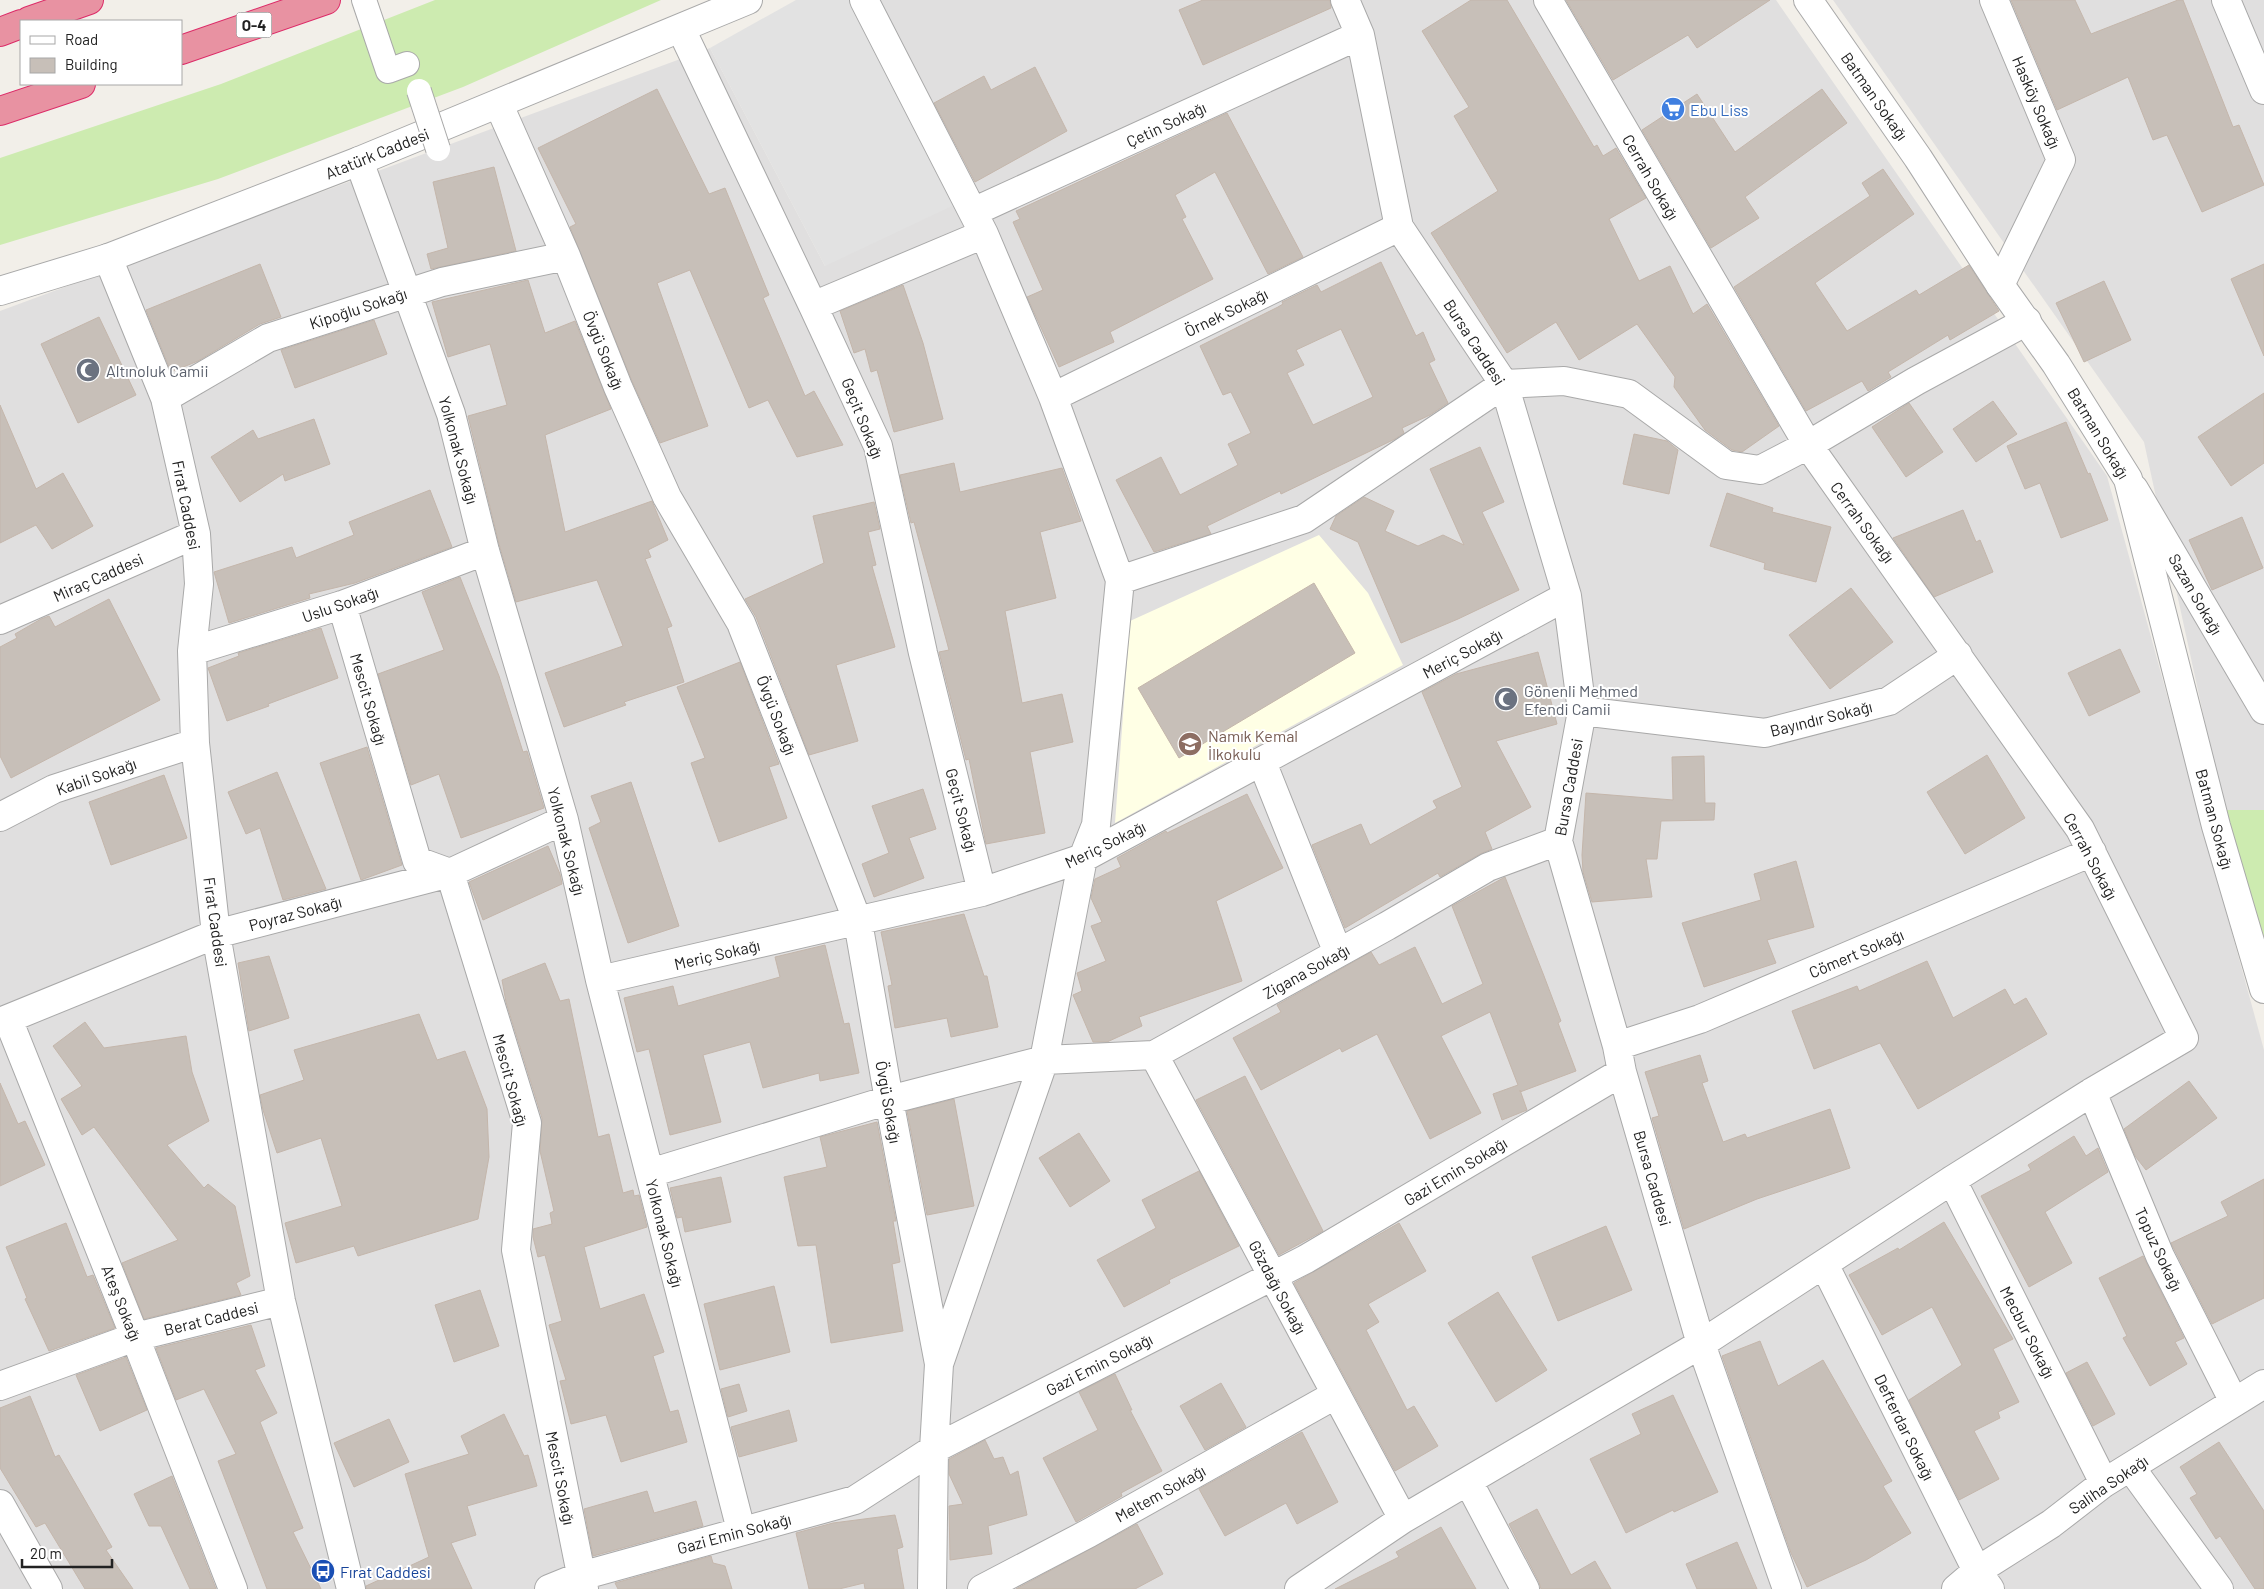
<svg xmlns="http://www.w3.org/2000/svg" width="2264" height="1589" font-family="Barlow,sans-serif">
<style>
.residential{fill:#e0dfdf}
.education{fill:#ffffe5}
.grass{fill:#cdebb0}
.parking{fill:#e2e2e2}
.building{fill:#c7bfb8;stroke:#c4b6ab;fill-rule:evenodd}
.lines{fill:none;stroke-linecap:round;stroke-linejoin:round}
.pedestrian-casing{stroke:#a9a9a9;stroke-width:26}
.minor-casing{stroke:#a9a9a9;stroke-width:30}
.tertiary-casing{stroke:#a9a9a9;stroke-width:30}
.motorway-casing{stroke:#dc2a67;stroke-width:30}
.pedestrian{stroke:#fff;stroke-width:24}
.minor{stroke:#fff;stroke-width:28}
.tertiary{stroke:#fff;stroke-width:28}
.motorway{stroke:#e892a2;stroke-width:28}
.pedestrian-bridge-casing{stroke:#a9a9a9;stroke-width:26;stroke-linecap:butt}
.pedestrian-bridge{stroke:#fff;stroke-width:24}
.labels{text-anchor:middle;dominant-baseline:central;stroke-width:4;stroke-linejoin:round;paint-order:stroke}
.shield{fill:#fff;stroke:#646464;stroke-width:1}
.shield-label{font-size:15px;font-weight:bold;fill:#222}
.street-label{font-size:16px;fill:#222;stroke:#fff}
.shop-label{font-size:16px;fill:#366cbe;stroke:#fff;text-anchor:start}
.worship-label{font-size:16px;fill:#5b616d;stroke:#fff;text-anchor:start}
.education-label{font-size:16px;fill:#785e54;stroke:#fff;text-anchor:start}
.transit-label{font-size:16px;fill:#164399;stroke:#fff;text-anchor:start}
</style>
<rect width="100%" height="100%" fill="#f2efe9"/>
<!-- residential -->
<path class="residential" d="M851,0H1776L2107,476L2264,1050V1589H0V311L710,48L825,266Z
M1833,0H2264V810H2224L2144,442Z"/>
<!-- education -->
<path class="education" d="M1319,535L1368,593L1403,665L1115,823L1130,621Z"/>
<!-- grass -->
<path class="grass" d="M435,0H661L463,87L218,179L0,245V158L221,84Z
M2224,810H2264V938Z"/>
<!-- parking -->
<path class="parking" d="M796,0H851L954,205L825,266L710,48Z"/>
<!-- building -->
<path class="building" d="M1203,0H1330L1331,8L1203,65L1179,10Z
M1471,0H1507L1594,147L1597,145L1603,156L1616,148L1646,198L1609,219L1639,281L1670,266L1693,314L1707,304L1779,426L1742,452L1732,450L1705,430L1674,387L1675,377L1637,324L1579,360L1556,322L1507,353L1431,233L1498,191L1454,116L1469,107L1422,31Z
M1566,0H1770L1697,48L1688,35L1613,80Z
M2011,0H2075L2091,34L2178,0H2183L2233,127L2239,125L2264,185L2202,212L2167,135L2153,140L2128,77L2057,110Z
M1035,67L1067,131L975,182L934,103L984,76L991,90Z
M657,89L709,194L725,188L769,295L763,298L805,396L814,391L843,445L797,457L768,400L749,408L690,270L657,283L708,426L660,443L632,381L570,227L576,224L538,148Z
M1822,89L1847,123L1745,197L1759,218L1711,248L1642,130L1697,94L1735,152Z
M1227,113L1303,257L1268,274L1215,172L1175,195L1186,217L1182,219L1213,279L1110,332L1114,342L1059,367L1027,297L1043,290L1013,222L1020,219L1016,211Z
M494,167L516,251L431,269L427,254L448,248L433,182Z
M1883,169L1914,214L1815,283L1847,331L1916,290L1919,295L1969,265L1999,311L1950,340L1948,335L1888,372L1891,377L1868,391L1862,381L1806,411L1734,287L1870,196L1862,183Z
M1381,262L1416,336L1423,332L1435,360L1429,363L1448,403L1430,415L1402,428L1404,433L1395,439L1281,494L1280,491L1207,526L1211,534L1154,552L1116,480L1161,457L1180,495L1238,465L1228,444L1251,433L1231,392L1223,395L1200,346L1278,307L1283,304L1282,302L1317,285L1321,292ZM1341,329L1373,397L1313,425L1287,373L1304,365L1296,350Z
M260,264L281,317L260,324L198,361L171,372L146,310Z
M2264,264V356L2231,279Z
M528,280L545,333L575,321L611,409L545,435L565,532L652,501L668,540L648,550L651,557L645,559L672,626L667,628L684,682L624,702L626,705L564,727L545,673L623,646L597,580L516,602L499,544L468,416L507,405L490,344L448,357L432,302Z
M2104,281L2131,340L2084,362L2056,303Z
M903,285L923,343L943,419L894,432L877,370L871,372L865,349L854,353L840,311Z
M99,317L136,395L78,423L41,344Z
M374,320L387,354L295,388L281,350Z
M2264,393V463L2231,486L2198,437Z
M1993,401L2017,434L1976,462L1953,429Z
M1909,403L1943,452L1906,477L1872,427Z
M0,405L36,489L63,473L93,526L52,549L36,525L0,543Z
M314,419L330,464L285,481L283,474L240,502L211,457L253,430L258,439Z
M2066,422L2088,474L2090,473L2108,520L2061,538L2040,483L2025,489L2007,446Z
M1634,434L1667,441L1678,450L1669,494L1623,484Z
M1480,447L1504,502L1482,512L1519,590L1458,619L1401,643L1358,542L1330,529L1336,516L1364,497L1394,511L1385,531L1418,546L1443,535L1464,545L1430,469Z
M954,463L960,492L1062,468L1081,521L1040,532L1056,598L1005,611L1022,703L1062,694L1073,742L1030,752L1045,833L986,844L969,759L966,760L939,652L949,650L914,522L911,523L900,475Z
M430,490L452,547L355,583L309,594L310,598L229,623L214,572L292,547L296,558L354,535L349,522Z
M1727,493L1773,508L1772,512L1831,527L1816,582L1764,569L1765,563L1710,546Z
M874,502L880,529L868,532L876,565L872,566L895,647L836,665L858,741L809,755L756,617L745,599L824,563L813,516Z
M1963,510L1976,542L1980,540L1993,572L1934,597L1893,538Z
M2242,517L2263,568L2212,590L2189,540Z
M460,577L499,676L523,752L527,751L544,808L461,838L439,774L411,785L378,674L444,650L422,592Z
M1314,583L1355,653L1179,758L1138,688Z
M1851,588L1893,642L1830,689L1789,635Z
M109,599L160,700L11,778L0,756V647L17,638L15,634L41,619L49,616L55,627Z
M321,628L338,678L268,704L269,706L227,721L208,668L239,656L238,653Z
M2120,649L2140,692L2089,716L2068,673Z
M1538,652L1557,724L1496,741L1531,807L1485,832L1492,849L1480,854L1440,877L1438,873L1345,928L1312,845L1361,824L1370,845L1437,808L1433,801L1462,787L1422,692L1456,674Z
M740,662L779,764L769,767L787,818L719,842L691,763L705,758L677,687Z
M367,747L402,865L361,880L320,763Z
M1987,755L2025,818L1965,854L1927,792Z
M1704,756L1705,803H1715L1714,820L1661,821L1657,859H1646L1652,897L1592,902L1583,872L1582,855L1586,793L1673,800L1672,757Z
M277,772L326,889L283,900L260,828L246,834L228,792Z
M164,775L187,838L111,865L89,802Z
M631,782L679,926L628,943L589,828L601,822L591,796Z
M923,789L936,829L909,838L924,878L874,897L862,864L889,853L872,806Z
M1247,794L1283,868L1216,901L1242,981L1139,1017L1142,1026L1107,1042H1093L1073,995L1082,991L1077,973L1106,961L1091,926L1102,922L1091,898L1095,879L1121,867L1117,858L1166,831L1167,833Z
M548,846L560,874L562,884L483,920L469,882Z
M1796,861L1814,927L1767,940L1776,963L1704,987L1682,923L1761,900L1754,874Z
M1505,877L1544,976L1561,1021L1558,1023L1576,1071L1520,1092V1090L1527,1110L1502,1120L1493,1094L1518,1085L1490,1012L1441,1036L1481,1113L1430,1139L1377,1034L1342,1052L1340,1048L1261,1090L1233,1038L1281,1012L1277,1005L1371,952L1379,965L1415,947L1442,1004L1483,984L1452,906Z
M964,914L984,976H987L998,1027L951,1037L947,1018L895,1028L888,986L892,985L881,932Z
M825,945L844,1024L849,1023L859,1073L820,1081L819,1073L763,1088L750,1042L703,1055L721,1122L670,1135L649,1049L637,1052L624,998L673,986L678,1006L780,977L775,957Z
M269,956L289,1018L249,1031L238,963Z
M1927,961L1953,1018L2005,989L2014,1005L2026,998L2047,1034L1918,1109L1880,1043L1814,1069L1792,1011L1857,986L1859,991Z
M545,963L560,1001L569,999L598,1137L609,1134L623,1193L633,1190L634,1196L639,1195L647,1227L584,1247L600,1309L644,1294L664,1352L653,1356L670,1412L678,1410L687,1442L621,1462L606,1415L571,1424L560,1381L566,1380L549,1325L562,1321L545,1255L538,1257L533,1237V1229L552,1224L550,1213L554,1211L540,1151L542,1118L506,1002L502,980Z
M419,1014L437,1060L465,1051L487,1109L489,1157L478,1219L358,1256L354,1246L296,1263L285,1223L342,1206L321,1138L277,1153L263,1110L260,1095L304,1080L294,1050Z
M85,1022L104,1048L186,1036L192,1072L209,1121L167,1145L204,1188L208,1184L235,1206L250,1276L236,1283L241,1295L144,1319L122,1263L178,1240L94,1127L82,1135L61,1099L82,1086L53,1046Z
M1700,1055L1708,1081L1702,1083L1723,1142L1745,1134L1747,1138L1830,1109L1850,1168L1757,1199L1684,1229L1652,1118L1659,1116L1645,1072Z
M1245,1076L1323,1231L1279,1255L1196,1100Z
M2189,1081L2217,1118L2146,1170L2135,1156L2124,1129Z
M0,1083L18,1124L25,1121L45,1165L0,1186Z
M954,1099L974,1206L927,1215L907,1111Z
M877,1122L896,1221H893L900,1262L892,1264L903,1331L831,1343L816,1245L798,1246L784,1177L827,1167L820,1137Z
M1079,1133L1110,1181L1070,1207L1039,1158Z
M2074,1136L2086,1156L2098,1148L2108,1172L2045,1212L2072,1263L2029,1287L1981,1196L2031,1170L2028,1165Z
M1199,1171L1239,1246L1169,1280L1170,1283L1124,1307L1097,1260L1156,1228L1142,1200Z
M721,1177L731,1222L685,1232L682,1217L677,1218L670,1188Z
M2264,1179V1298L2212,1324L2171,1243L2228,1216L2221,1202Z
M1944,1222L2013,1339L1993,1349L2019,1402L1998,1412L2000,1418L1974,1431L1999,1479L1959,1500L1909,1400L1962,1365L1932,1307L1882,1335L1849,1275L1898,1248L1899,1250Z
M66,1223L87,1277L93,1275L115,1328L49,1351L25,1299L27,1298L6,1247Z
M1399,1223L1426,1271L1368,1304L1379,1322L1366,1330L1407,1410L1414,1406L1438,1446L1395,1471L1294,1283Z
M1606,1226L1632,1290L1558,1321L1532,1257Z
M2143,1256L2184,1338L2175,1342L2187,1364L2150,1386L2123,1338L2127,1336L2099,1278Z
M774,1286L790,1352L720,1370L704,1304Z
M480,1290L499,1346L454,1362L435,1305Z
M1498,1292L1547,1370L1496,1402L1448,1323Z
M251,1325L265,1366L255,1370L277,1413L260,1422L303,1528L293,1532L321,1589H267L218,1461L236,1454L204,1389L176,1400L156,1348Z
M1760,1341L1778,1386L1823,1360L1892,1481L1883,1486L1911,1533L1866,1560L1807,1587L1791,1553L1722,1356Z
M126,1357L147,1410L100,1431L76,1375Z
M2087,1362L2115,1414L2093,1426L2066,1373Z
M1115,1374L1132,1410H1130L1162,1471L1121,1493L1122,1496L1076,1522L1043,1458L1098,1430L1079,1392Z
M1221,1383L1246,1427L1205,1450L1180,1406Z
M739,1384L747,1411L728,1417L721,1389Z
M1673,1395L1718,1492L1674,1512L1673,1510L1626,1533L1590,1459L1641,1434L1632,1414Z
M30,1396L55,1457L59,1455L112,1547L106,1550L133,1589H85L45,1523L36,1527L0,1468V1408Z
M789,1410L797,1441L739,1457L731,1427Z
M504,1414L524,1456L528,1455L537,1486L467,1506L476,1535L451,1543L472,1589H366V1586L429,1557L405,1474L469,1454L461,1436Z
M389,1419L409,1462L354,1487L334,1443Z
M1302,1432L1338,1502L1297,1524L1286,1503L1225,1536L1199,1489Z
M985,1440L994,1459L1003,1457L1010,1475L1018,1471L1027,1515L988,1526L992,1554L950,1560L949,1506L963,1504L949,1474V1459Z
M2219,1442L2264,1511V1589H2255L2220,1536L2216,1539L2190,1498L2197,1494L2180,1467Z
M172,1476L216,1589H190L161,1526H149L134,1494Z
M647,1491L654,1513L696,1501L703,1526L593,1556L584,1509Z
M1537,1509L1571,1575L1595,1561L1611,1589H1541L1539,1582L1509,1524Z
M895,1515L903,1547L897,1549L904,1589H865L864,1583L839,1589H809L796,1533L833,1523Z
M1137,1524L1163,1574L1135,1589H1016Z
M1441,1527L1476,1589H1335L1399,1557L1396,1552Z
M1737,1542L1757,1589H1697L1686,1564Z
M711,1556L713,1563L725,1566L732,1589H618L615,1583Z"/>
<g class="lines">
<!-- pedestrian casing -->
<g class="pedestrian-casing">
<path id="pedestrian" d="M364,0L388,71L407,64"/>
</g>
<!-- minor casing -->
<g class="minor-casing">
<path id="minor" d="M864,0L984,234L1053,397L1120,580L1096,825L1083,858L1044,1060L939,1364L934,1449L932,1589
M1345,0L1360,35L1399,227L1504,384L1567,596L1582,711L1558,841L1617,1046L1622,1072L1701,1344L1787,1589
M1994,0L2061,160L2000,285
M2226,0L2264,90
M681,29L813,306L878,446L923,653L982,892
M499,105L566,256L618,387L667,497L741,623L858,922L889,1100L939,1364
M359,161L451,414L485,551L564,820L600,980L741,1530
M973,212L1360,35
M108,258L165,398L196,534L199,584L192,651L195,743L216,934L281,1301L351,1589
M813,306L984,234
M1053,397L1399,227
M165,398L268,338L442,282L566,256
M2134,489L2264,710
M1120,580L1304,519L1504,384L1564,381L1629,394L1726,465L1760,470L1808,445L1916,381L2027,321
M342,605L417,861L450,873L527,1123L516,1250L584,1589
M0,620L196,534
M192,651L342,605L485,551
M1582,711L1765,733L1889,701L1958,655
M1262,762L1338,953
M0,817L54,789L195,743
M600,980L982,892L1083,858L1567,596
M8,1019L135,1337L233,1589
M0,1022L216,934L450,873L564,820
M1617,1046L1700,1019L2092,852
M1154,1055L1403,1519
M2092,1092L2160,1256L2234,1402
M650,1173L889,1100L1044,1060L1154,1055L1387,926L1488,867L1558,841
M1952,1180L2104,1483
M1824,1264L1977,1571L1990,1589
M0,1386L135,1337L281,1301
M2131,1468L2219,1589
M1468,1481L1525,1589
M0,1504L48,1589
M549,1589L581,1576L855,1500L934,1449L1306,1259L1622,1072
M982,1589L1089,1533L1335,1395
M1299,1589L1403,1519L1701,1344L1952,1180L2092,1092L2184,1038L2080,829L1808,445L1548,0
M1956,1589L1977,1571L2051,1524L2104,1483L2264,1384"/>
</g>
<!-- tertiary casing -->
<g class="tertiary-casing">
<path id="tertiary" d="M1808,0L1918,158L2000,285L2056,364L2128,479L2216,826L2264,989
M0,291L108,258L359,161L748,0"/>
</g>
<!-- motorway casing -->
<g class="motorway-casing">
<path id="motorway" d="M29,21L89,0
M0,32L21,24
M181,50L326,0
M0,111L81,84"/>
</g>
<!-- pedestrian -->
<use href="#pedestrian" class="pedestrian"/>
<!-- minor -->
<use href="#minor" class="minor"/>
<!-- tertiary -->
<use href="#tertiary" class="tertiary"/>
<!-- motorway -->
<use href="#motorway" class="motorway"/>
<!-- pedestrian-bridge casing -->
<g class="pedestrian-bridge-casing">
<path id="pedestrian-bridge" d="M419,91L438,149"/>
</g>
<!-- pedestrian-bridge -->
<use href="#pedestrian-bridge" class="pedestrian-bridge"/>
</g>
<!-- icons -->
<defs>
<g id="supermarket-disc" transform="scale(1.25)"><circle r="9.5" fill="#3f7fe0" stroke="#fff"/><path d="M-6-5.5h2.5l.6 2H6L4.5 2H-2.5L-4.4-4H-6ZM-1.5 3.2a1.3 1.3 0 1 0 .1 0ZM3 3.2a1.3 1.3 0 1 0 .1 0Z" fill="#fff"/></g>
<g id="mosque-disc" transform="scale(1.25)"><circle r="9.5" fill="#6b7280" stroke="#fff"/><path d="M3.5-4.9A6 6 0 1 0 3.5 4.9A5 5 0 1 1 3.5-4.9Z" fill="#fff"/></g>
<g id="school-disc" transform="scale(1.25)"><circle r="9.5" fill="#8d6e63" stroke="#fff"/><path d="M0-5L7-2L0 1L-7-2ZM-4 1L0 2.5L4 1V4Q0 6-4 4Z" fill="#fff"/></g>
<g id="bus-disc" transform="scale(1.25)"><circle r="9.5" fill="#1a4fb4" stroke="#fff"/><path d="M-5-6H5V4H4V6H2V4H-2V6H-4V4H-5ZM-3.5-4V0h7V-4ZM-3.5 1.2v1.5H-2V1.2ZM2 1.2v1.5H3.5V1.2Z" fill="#fff"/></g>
</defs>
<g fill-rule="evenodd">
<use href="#supermarket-disc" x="1673" y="109"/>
<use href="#mosque-disc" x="88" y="370"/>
<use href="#mosque-disc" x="1506" y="699"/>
<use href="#school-disc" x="1190" y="744"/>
<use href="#bus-disc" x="323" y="1571"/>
</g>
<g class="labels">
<!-- shield labels -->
<rect class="shield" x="236.5" y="12.5" width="35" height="25" rx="4"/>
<g class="shield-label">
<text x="254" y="25">O-4</text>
</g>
<!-- street labels -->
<g class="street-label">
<text transform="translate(1875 96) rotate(55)">Batman Sokağı</text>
<text transform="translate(2037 102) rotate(67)">Hasköy Sokağı</text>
<text transform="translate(1166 124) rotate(-25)">Çetin Sokağı</text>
<text transform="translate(377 153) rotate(-22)">Atatürk Caddesi</text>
<text transform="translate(1651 177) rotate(60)">Cerrah Sokağı</text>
<text transform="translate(358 308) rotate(-18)">Kipoğlu Sokağı</text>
<text transform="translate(1226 312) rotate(-26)">Örnek Sokağı</text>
<text transform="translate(1475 342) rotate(57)">Bursa Caddesi</text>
<text transform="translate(604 350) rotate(68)">Övgü Sokağı</text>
<text transform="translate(863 418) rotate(68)">Geçit Sokağı</text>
<text transform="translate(2099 433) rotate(59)">Batman Sokağı</text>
<text transform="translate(459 450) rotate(75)">Yolkonak Sokağı</text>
<text transform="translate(187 505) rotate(79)">Fırat Caddesi</text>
<text transform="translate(1863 522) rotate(54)">Cerrah Sokağı</text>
<text transform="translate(98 577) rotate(-24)">Miraç Caddesi</text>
<text transform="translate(2196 594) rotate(60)">Sazan Sokağı</text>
<text transform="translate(340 604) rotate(-19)">Uslu Sokağı</text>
<text transform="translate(1462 653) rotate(-28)">Meriç Sokağı</text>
<text transform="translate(369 699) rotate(74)">Mescit Sokağı</text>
<text transform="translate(777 715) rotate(69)">Övgü Sokağı</text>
<text transform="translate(1821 718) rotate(-14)">Bayındır Sokağı</text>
<text transform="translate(96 776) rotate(-19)">Kabil Sokağı</text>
<text transform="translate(1568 787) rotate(-80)">Bursa Caddesi</text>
<text transform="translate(962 810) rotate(76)">Geçit Sokağı</text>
<text transform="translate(2215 819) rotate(75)">Batman Sokağı</text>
<text transform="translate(567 841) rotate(76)">Yolkonak Sokağı</text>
<text transform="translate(1105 844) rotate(-26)">Meriç Sokağı</text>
<text transform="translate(2091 856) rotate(62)">Cerrah Sokağı</text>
<text transform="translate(295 913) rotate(-15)">Poyraz Sokağı</text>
<text transform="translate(216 922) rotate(82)">Fırat Caddesi</text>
<text transform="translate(1856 953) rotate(-23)">Cömert Sokağı</text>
<text transform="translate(717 954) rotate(-13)">Meriç Sokağı</text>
<text transform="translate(1306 971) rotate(-29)">Zigana Sokağı</text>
<text transform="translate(511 1080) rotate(75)">Mescit Sokağı</text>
<text transform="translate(889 1102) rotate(80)">Övgü Sokağı</text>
<text transform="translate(1455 1171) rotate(-31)">Gazi Emin Sokağı</text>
<text transform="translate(1653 1178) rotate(74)">Bursa Caddesi</text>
<text transform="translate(665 1233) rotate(76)">Yolkonak Sokağı</text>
<text transform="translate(2159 1249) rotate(65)">Topuz Sokağı</text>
<text transform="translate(1278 1287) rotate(62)">Gözdağı Sokağı</text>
<text transform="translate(122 1303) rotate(68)">Ateş Sokağı</text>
<text transform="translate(211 1318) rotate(-14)">Berat Caddesi</text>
<text transform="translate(2028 1332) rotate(63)">Mecbur Sokağı</text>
<text transform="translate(1099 1364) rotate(-27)">Gazi Emin Sokağı</text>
<text transform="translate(1905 1427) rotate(64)">Defterdar Sokağı</text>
<text transform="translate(561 1478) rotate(79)">Mescit Sokağı</text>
<text transform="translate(2108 1484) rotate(-34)">Saliha Sokağı</text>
<text transform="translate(1160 1493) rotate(-29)">Meltem Sokağı</text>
<text transform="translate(734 1533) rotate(-15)">Gazi Emin Sokağı</text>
</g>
<!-- shop labels -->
<g class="shop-label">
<text x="1690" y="109">Ebu Liss</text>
</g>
<!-- worship labels -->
<g class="worship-label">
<text x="106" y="370">Altınoluk Camii</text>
<text x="1524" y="690">Gönenli Mehmed<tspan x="1524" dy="18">Efendi Camii</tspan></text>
</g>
<!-- education labels -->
<g class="education-label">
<text x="1208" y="735">Namık Kemal<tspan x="1208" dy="18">İlkokulu</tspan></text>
</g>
<!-- transit labels -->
<g class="transit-label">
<text x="340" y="1571">Fırat Caddesi</text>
</g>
</g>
<!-- legend -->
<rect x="20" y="20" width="162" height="65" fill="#ffffff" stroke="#a7a7a7"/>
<rect x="30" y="36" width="25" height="8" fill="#ffffff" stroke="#a7a7a7"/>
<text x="65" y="45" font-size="15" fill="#222222">Road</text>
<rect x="30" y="58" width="25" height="15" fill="#c7bfb8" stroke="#a7a7a7"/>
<text x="65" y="70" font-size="15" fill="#222222">Building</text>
<!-- scale -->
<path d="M22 1559v8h90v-8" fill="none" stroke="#222222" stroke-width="2.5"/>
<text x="30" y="1559" font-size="15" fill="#222222" stroke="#ffffff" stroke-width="4" paint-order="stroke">20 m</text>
</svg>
